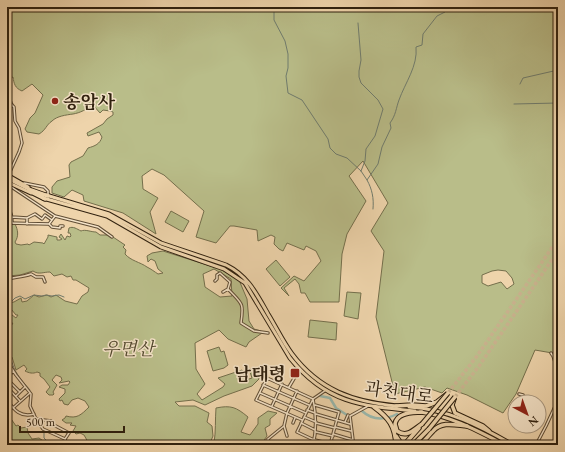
<svg xmlns="http://www.w3.org/2000/svg" width="565" height="452" font-family="'EB Garamond','Noto Serif KR',serif">
<style>
.green{fill:#b9bd89;stroke:#746f4c;fill-rule:evenodd}
.lines{fill:none;stroke-linecap:round;stroke-linejoin:round}
.stream{stroke:#6f7c6e;stroke-width:1}
.river{stroke:#99b8ad;stroke-width:2.5}
.trunk-tunnel{stroke:#c8b08c;stroke-width:3.5;stroke-dasharray:3.5 2;stroke-linecap:butt}
.minor-casing{stroke:#604e36;stroke-width:3.5}
.primary-casing{stroke:#30210f;stroke-width:5}
.trunk-casing{stroke:#30210f;stroke-width:5.5}
.minor{stroke:#f4e3c8;stroke-width:1.5}
.primary{stroke:#eed4ab;stroke-width:3}
.trunk{stroke:#eed4ab;stroke-width:3.5}
.trunk-bridge-casing{stroke:#30210f;stroke-width:5.5;stroke-linecap:butt}
.trunk-bridge{stroke:#eed4ab;stroke-width:3.5}
.poi-dot{fill:#8f2418;stroke:#f4e3c8;stroke-width:1.5}
.labels{text-anchor:middle;dominant-baseline:central;stroke-width:3;stroke-linejoin:round;paint-order:stroke}
.poi-label{font-size:18px;font-weight:bold;fill:#30210f;stroke:#f4e3c8;text-anchor:start}
.park-label{font-size:18px;font-style:italic;fill:#52482e;stroke:#f4e3c8}
.street-label{font-size:18px;fill:#30210f;stroke:#f4e3c8}
</style>
<rect width="100%" height="100%" fill="#eed4ab"/>
<filter id="stains"><feTurbulence type="fractalNoise" baseFrequency=".005" numOctaves="4"/><feColorMatrix values="0 0 0 0 .2 0 0 0 0 .09 0 0 0 0 .02 0 0 0 .5 -.17"/></filter>
<radialGradient id="worn" r=".72"><stop offset=".6" stop-color="#630" stop-opacity="0"/><stop offset="1" stop-color="#630" stop-opacity=".3"/></radialGradient>
<!-- green -->
<path class="green" d="M7,7H558V354L535,350L516,394L503,413L467,395L447,388L442,393L425,387L395,394L376,317L384,251L371,231L388,203L363,161L349,176L366,201L347,234L342,254L339,302H310L305,293H301L299,284L295,279L284,288L289,296L281,288L294,276L304,281L321,261L316,251L306,246L304,250L287,243L283,251L279,249L274,244L275,237L271,235L258,241L257,230L234,226H230L216,243L196,237L204,211L164,175L152,169L142,176L143,189L158,198L150,212L156,234L123,213L84,201L83,195L72,190L64,197L52,193V187L57,181L70,177L69,165L71,162L83,156L88,148C95,146 100,144 102,137L99,132L88,136L87,133L103,124L107,119L113,115V112L110,111L103,110L100,113L93,105C87,109 80,113 73,114C66,115 57,116 52,121C46,125 46,130 39,134L27,132L25,129L30,118L35,113L43,95L32,84L22,91C15,88 14,84 13,77L7,79ZM498,270L506,271L512,278L514,284L507,289L501,282L488,286L482,283V275L492,271Z
M171,211L189,221L183,232L165,222Z
M15,224C18,230 19,236 15,242L16,244L21,245L28,244L29,245L34,242L43,243L44,244L48,237V235L57,237V240H60L62,239L59,237L61,234L65,240L67,236L70,237L71,236L70,233H68L69,228C73,226 77,229 81,231C85,229 91,232 96,232L100,235H110L125,245L123,247L126,250L125,254C131,261 140,262 147,267C151,269 155,272 158,274L163,273L158,269L155,261L151,259L148,262L147,256L152,253L163,251L220,269L239,280L247,299L249,321L254,329L261,331L262,333L249,342L246,347L228,339L219,330L195,343L196,369L205,384L197,394L202,400L223,387L225,384L218,378L242,370L246,380L252,378L249,369L255,368L259,379L252,386L224,396L205,405L193,400L175,402L179,406H195L209,413L207,422L212,426L213,436L210,443H214C216,431 215,420 216,408C231,405 236,407 248,417L241,432L250,435L258,424V418L268,411L277,413L270,419V425L265,428L267,436L262,443L244,445H87L88,442L84,435L80,433L76,434L73,431L76,426L70,425L72,423H66L62,420L65,418L66,416C77,419 81,415 89,407L85,401L78,398L72,400L68,405L64,404L62,400L60,401L59,399L65,393V389L59,387L62,385H68L70,382L69,381L59,383L62,380L61,377L56,375L52,380L57,385L53,392L54,394L53,395H49L46,392L50,387L44,379L40,376V373L37,372C33,374 29,373 25,371L27,369L24,365L16,370L12,357L7,354V325L13,324L10,320H7V311L16,318L18,315H16L11,309L7,310L9,307L7,306V303L14,302L21,298L22,302L27,301L34,295L39,297L47,295L51,297L56,295L65,301L77,304L82,296L88,292L89,288L76,280H73L71,276L67,277L62,274L54,276L50,272C43,272 39,275 33,271L20,275L7,276V262L8,261L7,257V225ZM214,269L231,279L232,296L220,297L205,287L203,274Z
M276,260L290,277L280,286L266,269Z
M347,292L361,293L358,319L344,316Z
M310,320L337,323L336,340L308,337Z
M219,347L221,352L224,351L228,365L224,368L213,371L207,351Z
M7,413L16,426L18,425L21,428L27,427L28,433L32,439L39,438L49,445H7Z"/>
<g class="lines">
<!-- stream -->
<path class="stream" d="M274,7V20L285,41L288,54V68L286,76L288,93L302,100L328,139L330,148L336,154L347,158L361,171L367,180
M358,23L361,60L359,71V77L361,83L378,100L383,109L375,136L366,149L365,161L361,171
M520,84L523,78L558,70
M514,104L558,103
M373,209C374,198 372,189 367,180L378,164L382,147L391,128L390,123C396,115 396,108 399,100C405,83 418,66 416,47L422,45L423,34L437,16L445,12L444,7
M7,301H12L15,298L20,296L25,299L34,295L42,296L46,295L52,296L59,295L64,297
M7,355C13,359 12,366 16,372C20,379 25,384 30,390
M36,421L44,432V438L51,445H56"/>
<!-- river -->
<path class="river" d="M320,396L330,398L336,408L347,415
M362,411C373,421 385,420 397,414"/>
<!-- trunk-tunnel -->
<path class="trunk-tunnel" d="M448,393L477,356L558,239
M455,397L479,366L558,251"/>
<!-- minor casing -->
<g class="minor-casing">
<path id="minor" d="M7,94C11,98 9,104 14,107L15,121L19,128L22,143L19,152L8,176
M24,183L44,187L48,191V195
M7,184L55,216L98,227L112,237
M7,209C12,212 12,218 12,223
M12,217L27,218
M7,223L49,224L55,216
M27,224V218L35,214L42,219L45,215L52,220
M49,224L52,227L60,228V226H63
M7,279C15,277 23,277 31,274L36,277H43L45,282
M215,281L217,279V275L220,273L230,282L228,289C242,304 244,302 241,323L254,331L268,333
M223,292L228,289
M551,353L553,356L558,371
M7,361L16,375L31,394L30,406L36,419L51,421L52,424L69,433L65,439L67,445
M7,378L13,371
M7,379L20,392
M263,385L309,405
M7,387L20,401
M289,387L299,370
M260,393L306,413
M519,394L523,395
M16,396L25,387
M7,400C14,410 21,418 34,414
M315,405L339,412L330,445
M272,406L282,384
M13,408L30,393
M307,410L315,413
M316,414L350,424
M304,417L316,422
M36,419L43,429L65,439
M302,420L256,400L267,378L313,399
M345,422L348,415
M293,423L295,418
M301,423L315,430
M316,423L335,428
M284,426L287,436
M335,427L351,431
M316,432L333,436
M333,434L353,440L350,416L368,406
M268,439L270,444
M314,440L297,432L313,399L326,390
M315,440L330,444
M263,445L268,439L284,426L287,413L297,391
M313,445C317,429 316,414 313,399
M536,445L546,426L558,400"/>
</g>
<!-- primary casing -->
<g class="primary-casing">
<path id="primary" d="M7,175L28,187
M7,182L31,193
M46,195L109,214L161,243L226,265C248,276 256,293 268,314C276,327 283,342 292,354C319,390 353,402 397,406
M43,198L107,216L161,247L224,269L245,283L290,358C326,403 361,406 415,411
M409,407C448,409 480,426 513,445
M420,412C451,416 478,431 505,445"/>
</g>
<!-- trunk casing -->
<g class="trunk-casing">
<path id="trunk" d="M7,178L31,190L48,196
M29,191L45,199
M454,399L452,405L455,413L483,426L489,431
M396,406L412,405L426,406L437,402L446,395
M374,407C389,418 395,426 396,445
M422,424C413,430 407,438 397,431L395,424C397,412 412,413 422,412
M396,436L402,445
M404,445L419,428
M413,445L429,429
M419,445C425,441 428,436 433,431C442,421 455,425 467,426"/>
</g>
<!-- minor -->
<use href="#minor" class="minor"/>
<!-- primary -->
<use href="#primary" class="primary"/>
<!-- trunk -->
<use href="#trunk" class="trunk"/>
<!-- trunk-bridge casing -->
<g class="trunk-bridge-casing">
<path id="trunk-bridge" d="M422,424L448,393
M429,429L455,397"/>
</g>
<!-- trunk-bridge -->
<use href="#trunk-bridge" class="trunk-bridge"/>
</g>
<!-- markers -->
<g class="poi-dot">
<circle cx="55" cy="101" r="4"/>
<rect x="290" y="368" width="10" height="10" rx="2"/>
</g>
<g class="labels">
<!-- poi labels -->
<g class="poi-label">
<text x="63" y="101">송암사</text>
<text x="286" y="373" text-anchor="end">남태령</text>
</g>
<!-- park labels -->
<g class="park-label">
<text x="128" y="348">우면산</text>
</g>
<!-- street labels -->
<g class="street-label">
<text transform="translate(399 392) rotate(8)">과천대로</text>
</g>
</g>
<!-- margin -->
<rect width="565" height="452" fill="none" stroke="#eed4ab" stroke-width="24"/>
<rect x="8" y="8" width="549" height="436" fill="none" stroke="#30210f" stroke-width="2"/>
<rect x="12" y="12" width="541" height="428" fill="none" stroke="#30210f"/>
<!-- north arrow -->
<g transform="translate(527 414) rotate(139)"><circle r="19" fill="#f4e3c8" stroke="#a6957e"/>
<path d="M0-3L7 15L0 10L-7 15Z" fill="#8f2418"/>
<text y="-6" font-size="11" font-weight="bold" text-anchor="middle" fill="#30210f">N</text>
</g>
<!-- scale -->
<path d="M20 426v6h104v-6" fill="none" stroke="#30210f" stroke-width="2"/>
<text x="26" y="426" font-size="12" fill="#30210f" stroke="#f4e3c8" stroke-width="3" paint-order="stroke">500 m</text>
<rect width="100%" height="100%" filter="url(#stains)"/>
<rect width="100%" height="100%" fill="url(#worn)"/>
</svg>
